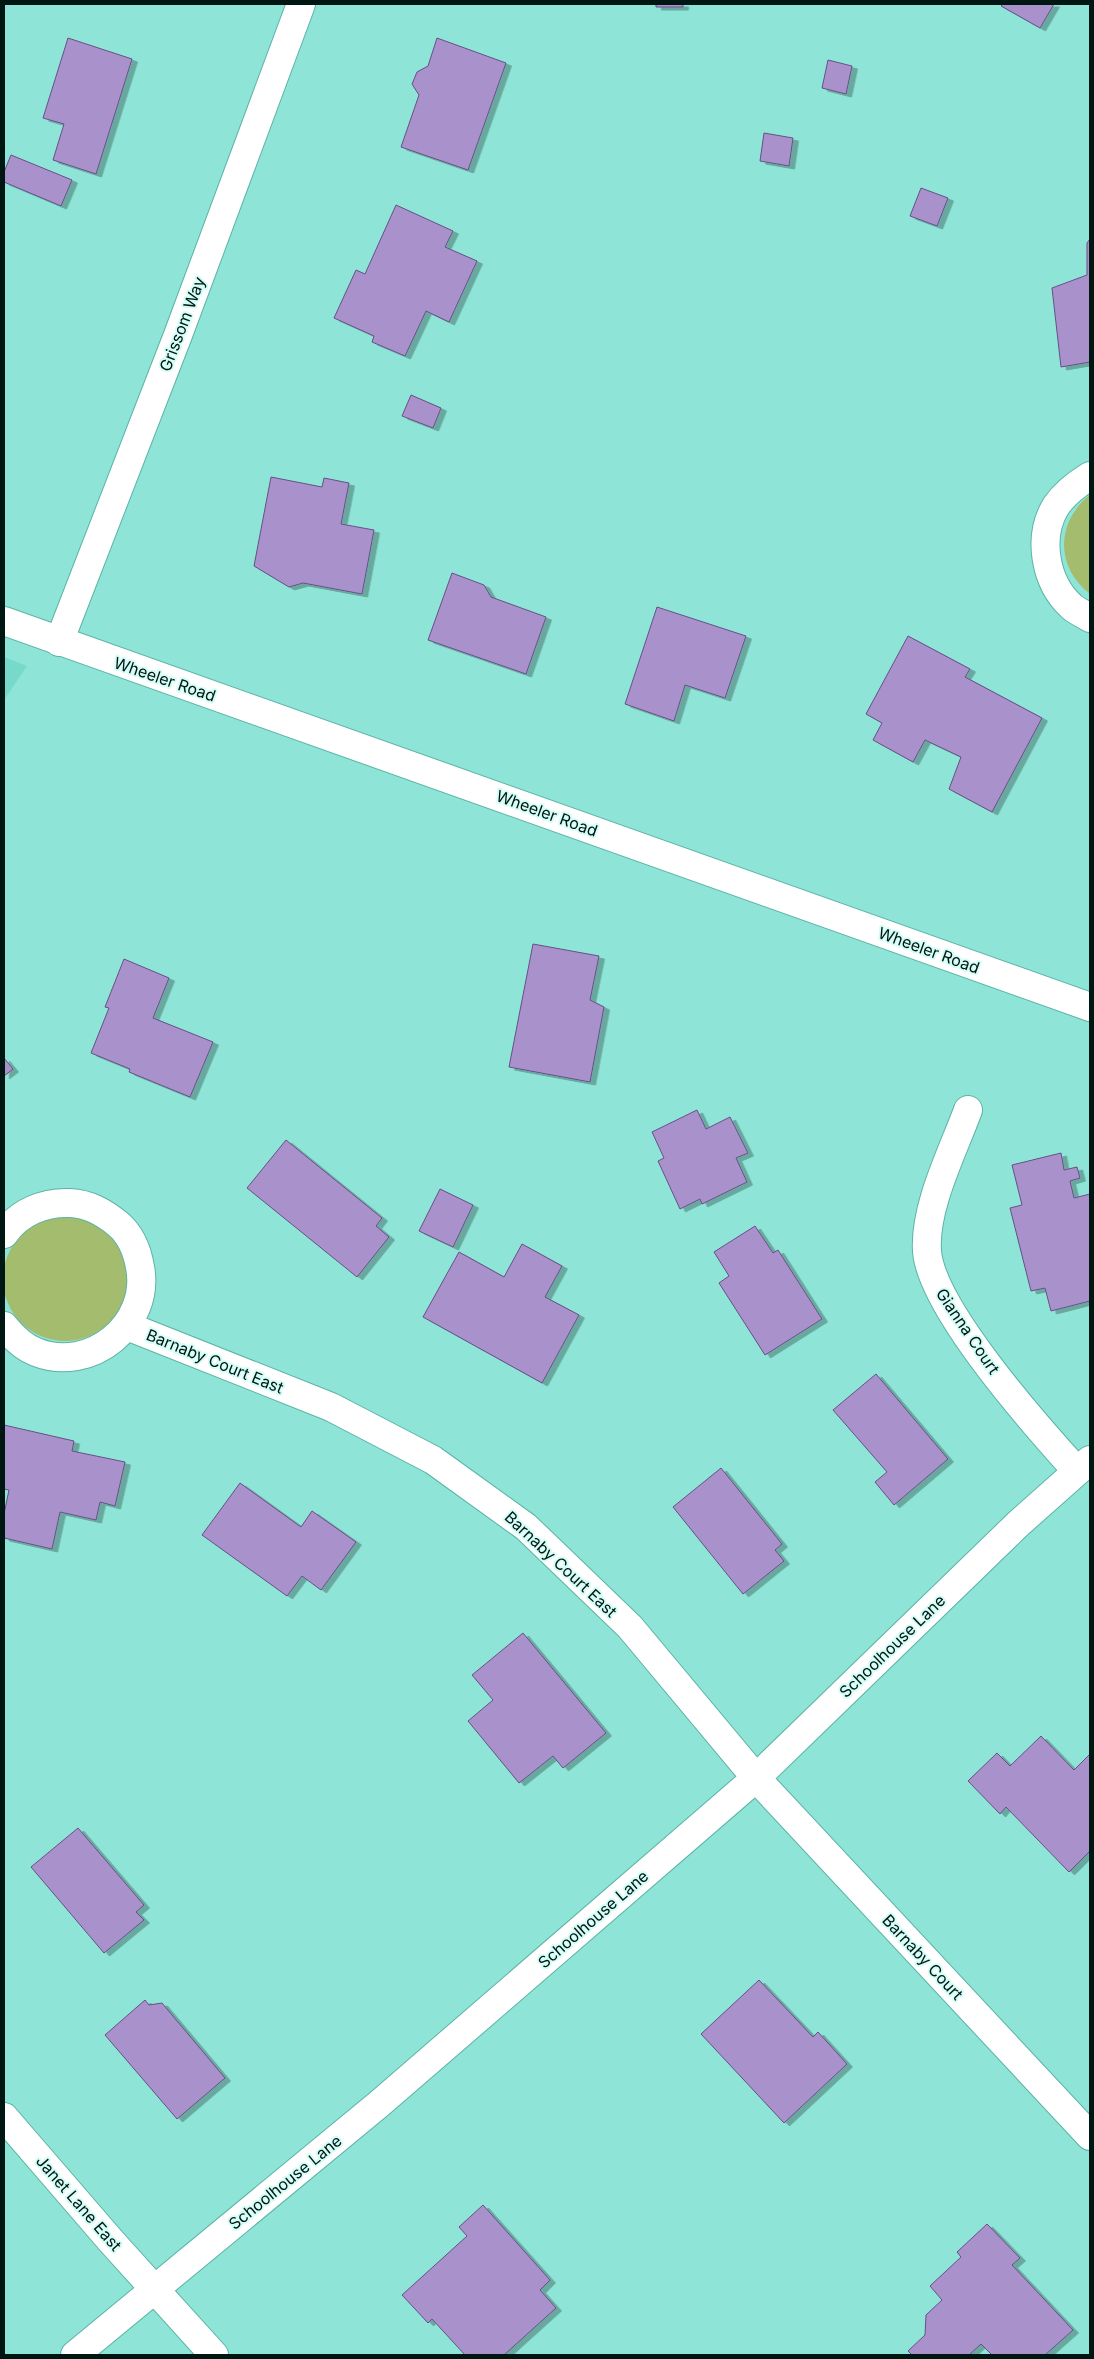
<svg xmlns="http://www.w3.org/2000/svg" width="1094" height="2359" font-family="Inter,sans-serif">
<style>
.built{fill:#77d9ca}
.green{fill:#a4bc6d}
.building{fill:#a992cc;stroke:#664f85;filter:url(#shadow)}
.lines{fill:none;stroke-linecap:round;stroke-linejoin:round}
.minor-casing{stroke:#5bb3a5;stroke-width:30}
.primary-casing{stroke:#5bb3a5;stroke-width:30}
.minor{stroke:#fff;stroke-width:28}
.primary{stroke:#fff;stroke-width:28}
.labels{text-anchor:middle;dominant-baseline:central;stroke-width:4;stroke-linejoin:round;paint-order:stroke}
.street-label{font-size:16px;fill:#001613;stroke:#d4fdf6}
</style>
<defs>
<filter id="shadow"><feDropShadow dx="5.5" dy="3" stdDeviation="0" flood-color="#0004"/></filter>
</defs>
<rect width="100%" height="100%" fill="#8ee5d7"/>
<!-- built -->
<path class="built" d="M4,657L27,666L4,700Z"/>
<!-- green -->
<path class="green" d="M1090,495V594C1066,576 1057,546 1070,519C1075,510 1082,500 1090,495Z
M3 1279a62 62 0 1 1 124 0a62 62 0 1 1-124 0Z"/>
<!-- building -->
<path class="building" d="M656,4H683V7H656Z
M1003,4H1054L1040,28L1001,6Z
M68,38L132,59L96,174L53,160L64,124L43,118Z
M437,38L506,63L468,170L401,147L419,95L412,84L417,72L428,66Z
M828,60L852,66L846,94L822,88Z
M764,133L793,138L789,166L760,161Z
M11,155L72,180L61,206L4,182V172Z
M921,188L948,198L937,226L910,216Z
M396,205L453,231L445,247L477,261L449,322L426,311L405,356L372,342L374,336L334,318L356,270L365,274Z
M1090,239V362L1061,367L1052,288L1087,275V243Z
M411,395L441,408L433,428L402,416Z
M271,477L322,487L324,478L349,483L341,524L374,530L362,594L303,583L289,587L254,566Z
M452,573L484,585L491,597L546,617L526,674L428,640Z
M657,607L746,636L725,698L685,685L674,721L625,704Z
M908,636L970,669L965,677L1042,718L992,812L949,789L961,757L925,740L913,762L873,740L882,723L866,714Z
M533,944L599,956L590,1000L604,1007L590,1082L509,1067Z
M124,959L169,978L153,1018L213,1042L190,1097L129,1072L130,1069L91,1053L109,1008L105,1007Z
M4,1058L13,1069L4,1076Z
M697,1110L706,1129L730,1117L748,1153L736,1158L747,1182L702,1204L700,1199L680,1209L658,1161L664,1158L652,1132Z
M286,1140L382,1218L376,1226L389,1237L357,1277L247,1188Z
M1061,1153L1064,1170L1077,1167L1080,1178L1070,1181L1074,1198L1090,1194V1301L1051,1311L1045,1288L1031,1291L1010,1208L1022,1205L1012,1165Z
M440,1189L473,1205L453,1247L419,1231Z
M755,1226L773,1253L778,1250L822,1319L765,1355L719,1283L729,1276L714,1252Z
M522,1244L562,1266L545,1297L579,1315L542,1383L423,1317L459,1252L504,1277Z
M876,1374L948,1459L894,1505L875,1482L887,1472L833,1410Z
M4,1425L74,1441L72,1451L125,1462L115,1506L100,1502L96,1520L60,1512L52,1549L4,1538V1514L9,1490L4,1489Z
M721,1468L782,1544L775,1550L784,1561L743,1594L673,1507Z
M240,1483L301,1527L312,1511L356,1542L321,1590L302,1576L287,1596L202,1535Z
M523,1633L606,1733L563,1768L553,1756L519,1783L468,1721L493,1700L472,1675Z
M1041,1736L1074,1770L1090,1754V1851L1069,1872L1006,1807L1000,1814L968,1781L997,1753L1010,1766Z
M78,1828L144,1905L136,1912L144,1920L104,1953L31,1867Z
M759,1980L813,2037L818,2032L847,2064L784,2123L701,2034Z
M145,2000L149,2005L162,2003L225,2078L177,2119L105,2035Z
M483,2205L550,2280L540,2290L556,2308L504,2355H465L432,2319L428,2323L402,2295L467,2236L459,2227Z
M987,2224L1020,2258L1012,2265L1073,2330L1045,2355H992L981,2344L969,2355H912L908,2351L925,2335L926,2315L942,2300L930,2286L961,2257L957,2252Z"/>
<g class="lines">
<!-- minor casing -->
<g class="minor-casing">
<path id="minor" d="M1090,476C1077,484 1065,493 1056,506C1037,537 1045,582 1071,606C1076,611 1084,614 1090,618
M59,642L178,335L301,4
M968,1110C953,1151 924,1207 927,1251C931,1308 1037,1427 1077,1471
M4,1234C19,1212 44,1202 70,1203C89,1204 103,1212 118,1224C131,1235 137,1250 140,1267C151,1324 91,1374 36,1352C23,1347 13,1337 4,1326
M127,1326L331,1407L433,1460L526,1527L630,1627L756,1778L1090,2136
M4,2117L111,2241L214,2355
M75,2355L379,2104L756,1778L1018,1524L1090,1460"/>
</g>
<!-- primary casing -->
<g class="primary-casing">
<path id="primary" d="M4,621L1090,1007"/>
</g>
<!-- minor -->
<use href="#minor" class="minor"/>
<!-- primary -->
<use href="#primary" class="primary"/>
</g>
<g class="labels">
<!-- street labels -->
<g class="street-label">
<text transform="translate(182 324) rotate(-69)">Grissom Way</text>
<text transform="translate(165 679) rotate(19)">Wheeler Road</text>
<text transform="translate(547 813) rotate(20)">Wheeler Road</text>
<text transform="translate(929 950) rotate(20)">Wheeler Road</text>
<text transform="translate(968 1331) rotate(56)">Gianna Court</text>
<text transform="translate(215 1361) rotate(22)">Barnaby Court East</text>
<text transform="translate(561 1564) rotate(43)">Barnaby Court East</text>
<text transform="translate(892 1646) rotate(-44)">Schoolhouse Lane</text>
<text transform="translate(593 1919) rotate(-41)">Schoolhouse Lane</text>
<text transform="translate(923 1957) rotate(47)">Barnaby Court</text>
<text transform="translate(285 2182) rotate(-39)">Schoolhouse Lane</text>
<text transform="translate(79 2203) rotate(49)">Janet Lane East</text>
</g>
</g>
<!-- border -->
<rect width="1094" height="2359" fill="none" stroke="#001613" stroke-width="10"/>
</svg>
